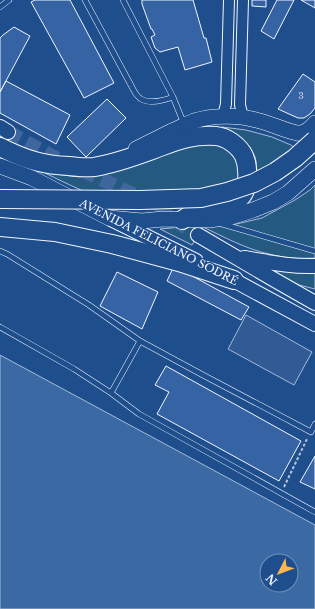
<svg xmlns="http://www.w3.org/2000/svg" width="315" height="609" font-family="'Libre Baskerville',serif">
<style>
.green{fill:#245a82;stroke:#a8bbd7}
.parking{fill:#305b95;stroke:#a8bbd7}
.water{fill:#3b69a3;stroke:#a8bbd7;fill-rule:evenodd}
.building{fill:#3563a3;stroke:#f2f6ff}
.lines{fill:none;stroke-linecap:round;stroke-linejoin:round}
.secondary-tunnel{stroke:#3f679d;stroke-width:14;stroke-dasharray:14 7;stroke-linecap:butt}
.service-casing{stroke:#f2f6ff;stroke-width:6}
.minor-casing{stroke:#f2f6ff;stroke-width:12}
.secondary-casing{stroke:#f2f6ff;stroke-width:16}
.primary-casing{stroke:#f2f6ff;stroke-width:16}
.motorway-casing{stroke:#f2f6ff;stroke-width:20}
.path{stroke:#b3c4dc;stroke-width:2;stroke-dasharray:3 2;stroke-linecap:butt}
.service{stroke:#1f4e8c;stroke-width:5}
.minor{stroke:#1f4e8c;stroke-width:10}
.secondary{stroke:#1f4e8c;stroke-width:14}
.primary{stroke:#1f4e8c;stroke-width:15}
.motorway{stroke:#1f4e8c;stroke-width:18}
.motorway-bridge-casing{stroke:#f2f6ff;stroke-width:20;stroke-linecap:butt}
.motorway-bridge{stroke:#1f4e8c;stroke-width:18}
.labels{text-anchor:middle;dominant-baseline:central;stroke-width:3;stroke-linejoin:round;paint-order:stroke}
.number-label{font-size:9px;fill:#c3d1e8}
.street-label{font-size:11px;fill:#f2f6ff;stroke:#1f4e8c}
</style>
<rect width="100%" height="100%" fill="#1f4e8c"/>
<!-- green -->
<path class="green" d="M222,127L246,130L272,137L291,145L305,157L257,174C256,168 257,162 255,157C249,142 236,134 222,127Z
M205,140L234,151C243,169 243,178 227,191C222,194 218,200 212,202C207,205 198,205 191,206C135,217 94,197 45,173L80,177L102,173Z
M315,185V258C300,259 284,258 269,254C246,249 224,237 203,227L192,245L160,229L203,225H232L262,218L295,200L310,190Z
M276,270L300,273H315V289L299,285L275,273Z"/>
<!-- parking -->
<path class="parking" d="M246,315L312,352L294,385L228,349Z"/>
<!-- water -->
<path class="water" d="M0,355L315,525V609H0ZM267,561H291V585H267Z"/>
<!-- building -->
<path class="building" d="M35,0H70L114,83L84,98L31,2Z
M142,0H193L204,38H206L212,62L185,70L178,47L160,52L155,48L151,37L155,35L152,29H151L142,4Z
M252,0H266V7L252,6Z
M277,0H294L274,39L261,31Z
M301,0H315V8Z
M14,27L30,36L0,92V38L3,35Z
M303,74L315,82V108L310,114L304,118H298L278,109Z
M6,81L70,115L56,144L0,113V92Z
M107,99L126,118L86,157L67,137Z
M174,266L249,307L241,320L167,281Z
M117,272L158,292L142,329L100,306Z
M166,366L301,441L279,481L157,414L169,392L155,385Z
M315,456V489L300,482Z"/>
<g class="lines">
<!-- secondary-tunnel -->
<path class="secondary-tunnel" d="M8,132L50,155L137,196L198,235"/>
<!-- service casing -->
<g class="service-casing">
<path id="service" d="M85,0L133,89C135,93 138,97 141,99C150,104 165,100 173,97L123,0
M0,7L9,0
M173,97L184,124
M222,224L315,251
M0,251L7,254L89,305L140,341L201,374L311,432L315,424
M0,327L74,369L111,393L139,414L315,512
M111,393L140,341"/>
</g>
<!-- minor casing -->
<g class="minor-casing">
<path id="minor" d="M243,0L240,105L243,117
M223,116L226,104L229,0"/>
</g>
<!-- secondary casing -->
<g class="secondary-casing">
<path id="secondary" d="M0,127L8,132
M111,219L196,261
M198,235L273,279L315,303
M244,258C268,262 291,267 315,266
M226,276L315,324"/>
</g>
<!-- primary casing -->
<g class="primary-casing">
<path id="primary" d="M136,149C148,143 160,137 172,131C179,128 187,124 194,121C213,115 237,115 256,120C270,123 283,130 297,133C305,134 310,129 315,123
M0,166L32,178L109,218L142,221L163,219L209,220L231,217L253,210L273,202L288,193L315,169"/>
</g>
<!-- motorway casing -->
<g class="motorway-casing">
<path id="motorway" d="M0,147C24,159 42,165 69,166C77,167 86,168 94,167C113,164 133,157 152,150C174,142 191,134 216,136C227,137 239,146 244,156C249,168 249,191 239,199C229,206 216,206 204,209C196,211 189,215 182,220
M0,227L55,232L112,244L179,262L234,280"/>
</g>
<!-- path -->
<path class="path" d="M284,487L307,439"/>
<!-- service -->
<use href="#service" class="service"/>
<!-- minor -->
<use href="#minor" class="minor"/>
<!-- secondary -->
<use href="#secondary" class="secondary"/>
<!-- primary -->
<use href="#primary" class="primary"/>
<!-- motorway -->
<use href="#motorway" class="motorway"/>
<!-- motorway-bridge casing -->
<g class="motorway-bridge-casing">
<path id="motorway-bridge" d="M0,199L140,200L201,198L227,192L254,183L275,172L295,158L315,140"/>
</g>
<!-- motorway-bridge -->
<use href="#motorway-bridge" class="motorway-bridge"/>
</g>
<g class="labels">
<!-- number labels -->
<g class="number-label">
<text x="301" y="95">3</text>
</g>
<!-- street labels -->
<g class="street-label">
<text transform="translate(159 242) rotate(27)">AVENIDA FELICIANO SODRÉ</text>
</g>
</g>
<!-- north arrow -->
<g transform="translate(279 573) rotate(228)"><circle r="19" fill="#1f4e8c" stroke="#7391ba"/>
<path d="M0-3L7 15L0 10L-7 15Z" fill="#ffb74d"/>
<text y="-6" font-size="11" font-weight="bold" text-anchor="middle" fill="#f2f6ff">N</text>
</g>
</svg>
